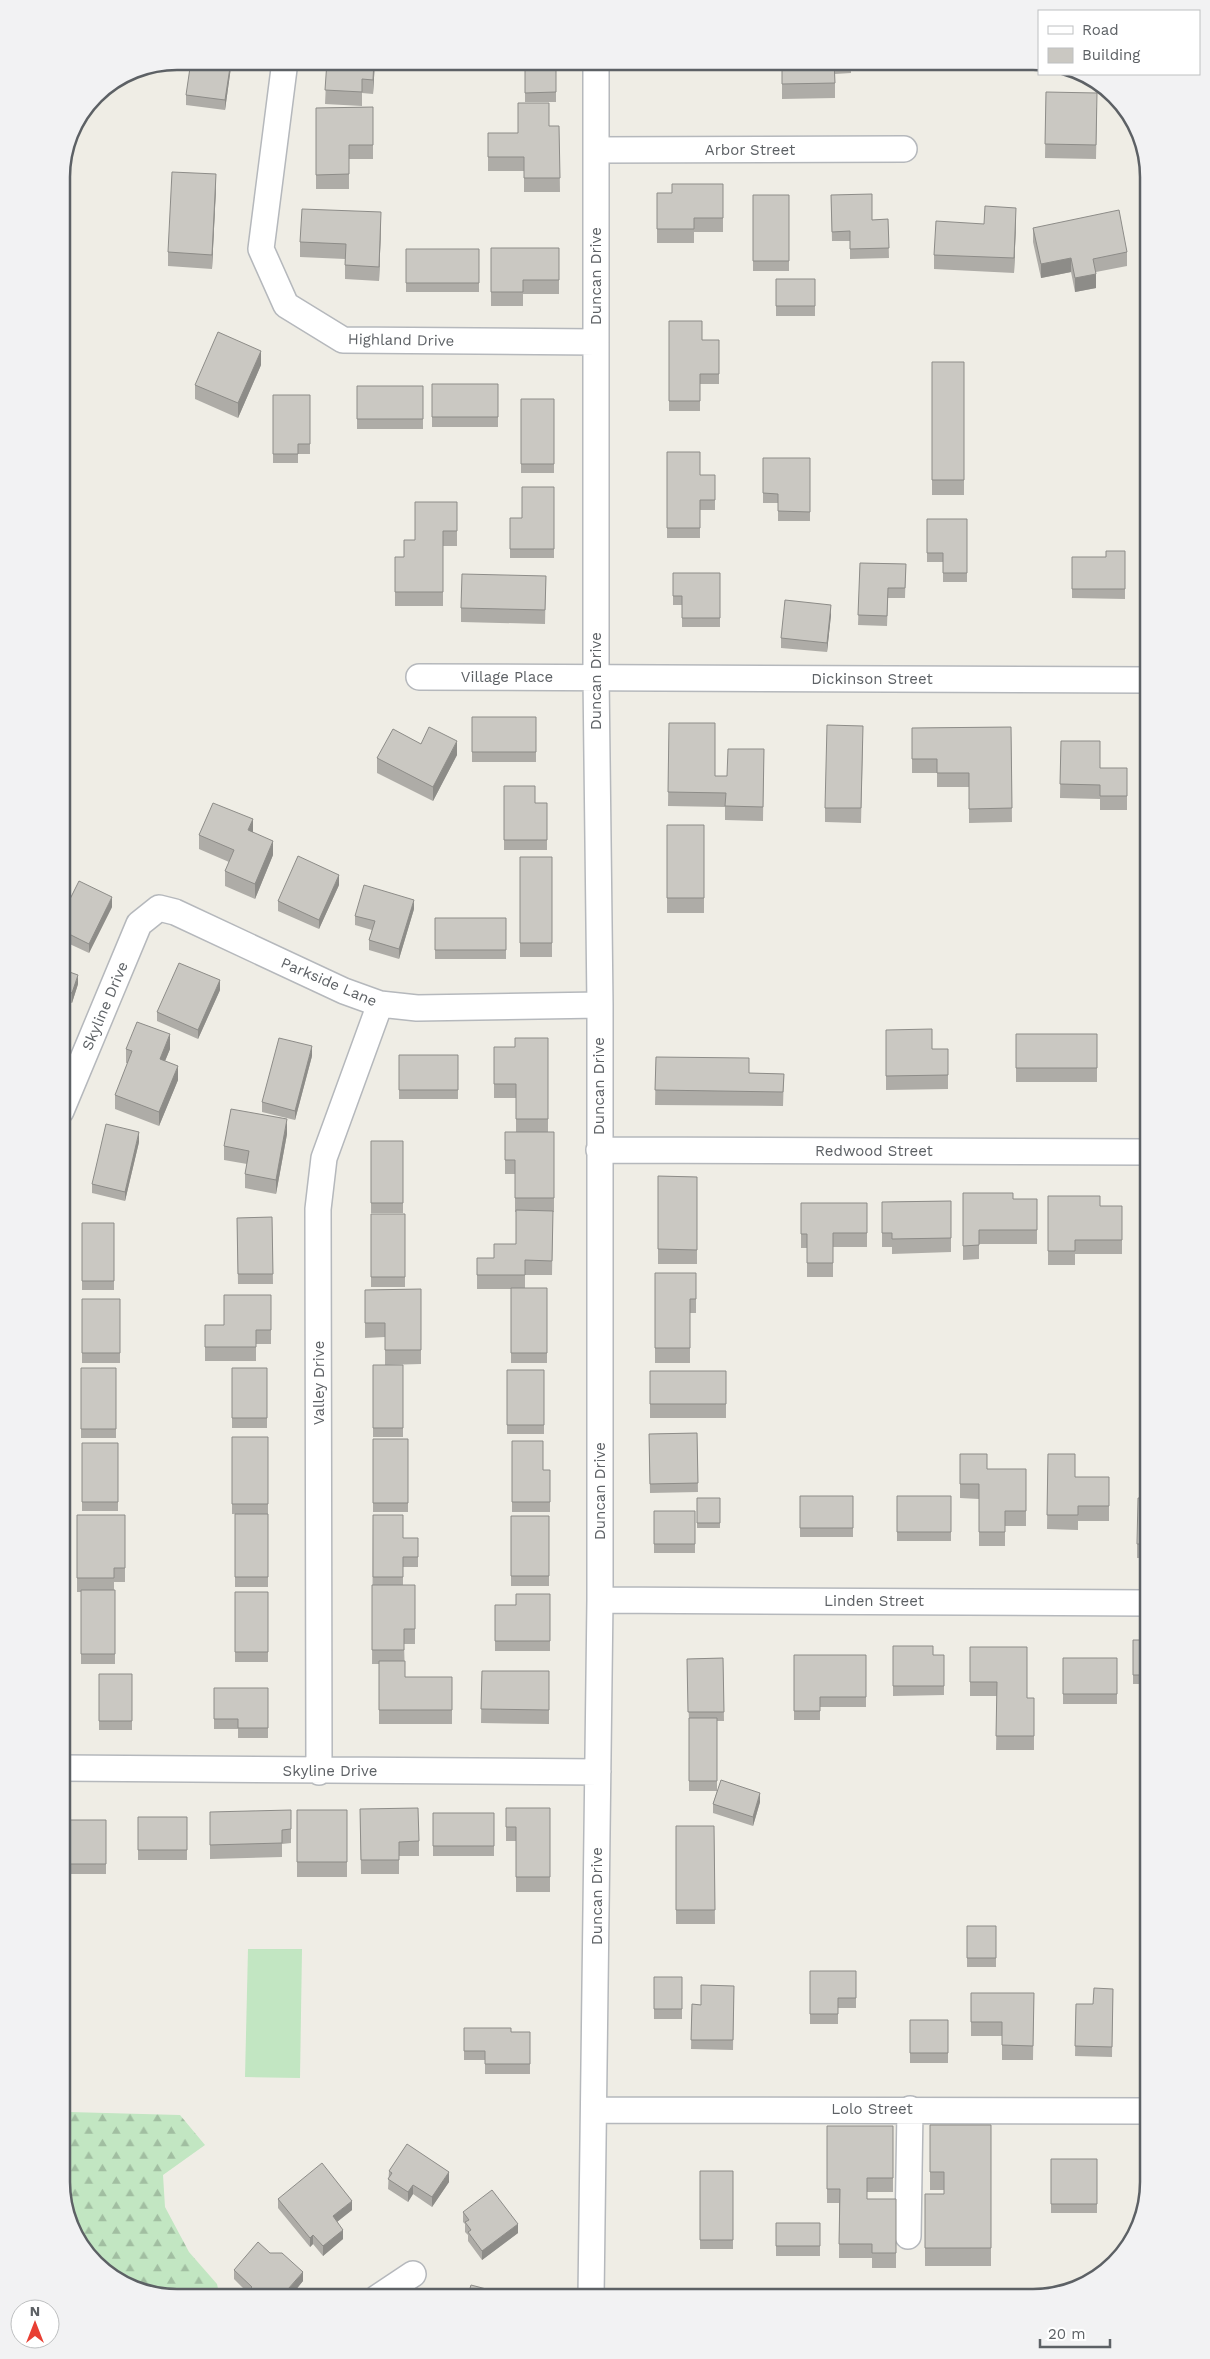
<svg xmlns="http://www.w3.org/2000/svg" width="1210" height="2359" font-family="'Work Sans',sans-serif">
<style>
.forest{fill:url(#forest-firs)}
.pitch{fill:#c2e6c2}
.lines{fill:none;stroke-linecap:round;stroke-linejoin:round}
.minor-casing{stroke:#b5b8bc;stroke-width:28}
.minor{stroke:#fff;stroke-width:25}
.wall{fill:#aeaca7}
.shaded-wall{fill:#8d8c88}
.building{fill:#cac8c2;stroke:#8d8c88}
.labels{text-anchor:middle;dominant-baseline:central;stroke-width:4;stroke-linejoin:round;paint-order:stroke}
.street-label{font-size:15px;fill:#5d6165;stroke:#fff}
.rim{fill:none;stroke:#5d6165;stroke-width:2.5}
</style>
<defs>
<pattern id="forest-firs" width="22" height="20" patternUnits="userSpaceOnUse" patternTransform="scale(1.25)"><rect width="22" height="20" fill="#c2e6c2"/><path d="M5 1l3.5 6h-7zM16 11l3.5 6h-7z" fill="#a1bea1"/></pattern>
</defs>
<rect width="100%" height="100%" fill="#efede5"/>
<!-- forest -->
<path class="forest" d="M69,2112L180,2115L205,2145L163,2175L165,2207L189,2252L217,2284L220,2298H170L107,2274L70,2226L61,2182V2113Z"/>
<!-- pitch -->
<path class="pitch" d="M248,1949H302L300,2078L245,2077Z"/>
<g class="lines">
<!-- minor casing -->
<g class="minor-casing">
<path id="minor" d="M285,61L261,249L286,305L343,340L596,342
M596,150L904,149
M419,677L1149,680
M61,1111L139,924L159,908L175,912L344,991L380,1004L417,1008L600,1005
M599,1150L1149,1152
M600,1600L1149,1603
M61,1768L598,1772
M319,1772L318,1209L324,1158L380,1004
M595,2110L1149,2111
M908,2236L910,2109
M377,2298L413,2274
M591,2298L600,1600V1005L596,676V61"/>
</g>
<!-- minor -->
<use href="#minor" class="minor"/>
</g>
<!-- wall -->
<path class="wall" d="M231,61V67L225,110L186,105V95Z
M327,61H375L373,94L362,93V106L325,104Z
M525,61H556V102H525Z
M687,61H733V62H687Z
M782,61H851V73L835,74V98L782,99Z
M883,61H930V70L883,71Z
M1046,92L1097,108L1096,159L1045,158Z
M373,107V159H349V189H316V108Z
M549,126H559L560,192H524V171H488V133H518Z
M723,184V232H694V243H657V193H672Z
M216,188L212,269L168,266V252Z
M753,195H789V271H753Z
M831,195L872,220L888,219L889,258L850,259V241H832Z
M1016,222L1014,273L934,269V255L984,224Z
M381,226L379,281L345,279V259L300,257V242Z
M1033,228L1127,252V266L1096,272V288L1075,292L1071,272L1041,278L1033,242Z
M491,248H559V294H523V306H491Z
M406,249H479V292H406Z
M776,279H815V316H776Z
M669,321L702,340H719V384H700V411H669Z
M932,362H964V495H932Z
M261,365L238,418L195,399V385Z
M432,384H498V427H432Z
M357,386H423V429H357Z
M273,395H310V454H298V463H273Z
M521,399H554V473H521Z
M667,452L700,475H715V510H700V538H667Z
M810,458V521H778V503H763V493Z
M554,487V558H510V518H522Z
M457,502V546H443V606H395V557H404L415,540Z
M927,519H967V582H943V562H927Z
M1125,551V599L1072,598V557H1106Z
M860,563L906,564L905,598H888L887,626L858,625Z
M673,573H720V627H682V605H673Z
M546,576L545,624L461,622V608Z
M831,615L827,652L781,648V638Z
M472,717H536V762H472Z
M669,723L715,776H727L764,749L763,821L725,820V807L668,806Z
M1011,727L1012,822L969,823V787H937V773H912V728Z
M863,740L861,823L825,822V808Z
M1061,741L1100,768H1127V810H1100V799L1060,798Z
M421,744L457,755L433,801L377,773V758Z
M504,786L535,803H547V850H504Z
M667,825H704V913H667Z
M253,832L273,855L255,899L225,886V871L229,862L199,849V835Z
M520,857H552V957H520Z
M339,885L319,929L278,911V901Z
M112,907L89,953L61,940V917Z
M414,909L399,959L369,950V940L372,930L355,925V916Z
M435,918H506V959H435Z
M61,969L78,984L72,1003L61,999Z
M220,990L198,1039L157,1021V1012Z
M886,1030L932,1049H948V1089L886,1090Z
M1016,1034H1097V1082H1016Z
M548,1038V1132H554V1212H553L552,1275H525V1288H547V1363H511V1289H477V1258H494L516,1244V1212H515V1174H505V1132H516V1098H494V1047H515Z
M126,1049H170L165,1061L178,1080L159,1126L115,1109V1095L128,1063H126Z
M399,1055H458V1099H399Z
M312,1056L295,1120L262,1112V1102Z
M656,1057L749,1073L784,1074L783,1106L655,1105Z
M287,1134L276,1194L245,1188V1174L247,1164L224,1160V1146Z
M371,1141H403V1213H371Z
M139,1142L125,1201L92,1193V1184Z
M658,1176L697,1177V1264H658Z
M963,1193L1013,1199H1037V1244H979V1259L963,1260Z
M1048,1196L1100,1206H1122V1254H1075V1265H1048Z
M951,1201V1252L892,1254V1247H882V1202Z
M801,1203H867V1247H833V1277H807V1248H801Z
M371,1214H405V1287H371Z
M272,1217L273,1284H238L237,1218Z
M82,1223H114V1290H82Z
M655,1273H696V1313H690V1363H655Z
M421,1289V1364L385,1365V1337L365,1338V1290Z
M271,1295V1344H256V1361H205V1325H224Z
M82,1299H120V1363H82Z
M373,1365H403V1437H373Z
M81,1368H116V1438H81Z
M232,1368H267V1428H232Z
M507,1370H544V1434H507Z
M650,1371H726V1418H650Z
M697,1433L698,1492L650,1493L649,1434Z
M232,1437H268V1587H235V1514H232Z
M373,1439H408V1512H373Z
M512,1441L543,1470H550V1512H512Z
M82,1443H118V1511H82Z
M960,1454L987,1469H1026V1526H1005V1546H979V1499L960,1498Z
M1048,1454L1075,1477H1109V1521H1078V1530L1047,1529Z
M800,1496H853V1537H800Z
M897,1496H951V1541H897Z
M697,1498H720V1528H697Z
M1149,1498V1558H1137V1544Z
M654,1511H695V1553H654Z
M77,1515H125V1582H114V1590H115V1664H81V1592H77Z
M373,1515L403,1538H418V1567H403V1585H415V1644H404L405,1677H452V1724H379V1664H372Z
M511,1516H549V1586H511Z
M235,1592H268V1662H235Z
M550,1594V1651H495V1605H516Z
M1133,1640H1149V1684H1133Z
M893,1646L933,1655H944V1695L893,1696Z
M970,1647L1027,1698H1034V1750H996L997,1696H970Z
M794,1655H866V1707H820V1720H794Z
M723,1658L724,1721H717V1790L760,1802L753,1826L713,1813V1804L717,1791H689V1722L687,1659Z
M1063,1658H1117V1704H1063Z
M482,1671H549V1724L481,1723Z
M99,1674H132V1730H99Z
M214,1688H268V1738H238V1729H214Z
M506,1808H550V1892H516V1841H506Z
M360,1809L419,1841V1856H399V1874H361Z
M297,1810H347V1877H297Z
M210,1812L291,1829V1843L282,1844V1857L210,1859Z
M433,1813H494V1856H433Z
M138,1817H187V1860H138Z
M106,1820V1874H61V1835H68Z
M676,1826H714L715,1924H676Z
M967,1926H996V1967H967Z
M810,1971H856V2008H838V2024H810Z
M654,1977H682V2019H654Z
M734,1986L733,2050L691,2049L692,2004L701,2005Z
M1113,1989L1112,2057L1075,2056L1076,2004H1093Z
M971,1993H1034L1033,2060H1002V2036H971Z
M1141,1994H1149V2043H1141Z
M910,2020H948V2063H910Z
M464,2028L511,2032H530V2074H485V2060H464Z
M930,2125H991V2266H925V2194H944V2190H930Z
M827,2126H893V2192H867V2199H896V2268H872V2258H839V2203H827Z
M1051,2159H1097V2213H1051Z
M389,2171L449,2182L432,2207L413,2194L408,2202L388,2189Z
M700,2171H733V2249H700Z
M278,2199L352,2210L337,2222L343,2239L323,2256L313,2244L310,2247L278,2208Z
M463,2212L518,2233L482,2260L468,2241V2235L465,2232V2224L463,2222Z
M776,2223H820V2256H776Z
M270,2253L303,2281L289,2298H246V2293L247,2292L234,2279V2270Z"/>
<!-- shaded-wall -->
<path class="shaded-wall" d="M231,61V67L225,110V100Z
M374,61H375L373,94V80Z
M216,174V188L212,269V255Z
M1016,208V222L1014,273V258Z
M381,212V226L379,281V267Z
M1071,258V272L1041,278V264Z
M1096,274V288L1075,292V278Z
M261,351V365L238,418V403Z
M831,605V615L827,652V643Z
M457,741V755L433,801V787Z
M253,819V834L248,830Z
M273,841V855L255,899V884Z
M339,875V885L319,929V920Z
M112,897V907L89,953V944Z
M414,900V909L399,959V949Z
M78,975V984L72,1003V993Z
M220,980V990L198,1039V1030Z
M170,1034V1049L160,1073V1059Z
M312,1046V1056L295,1120V1111Z
M178,1066V1080L159,1126V1112Z
M287,1119V1134L276,1194V1180Z
M139,1132V1142L125,1201V1192Z
M760,1793V1802L753,1826V1817Z
M449,2172V2182L432,2207V2197Z
M413,2185V2194L408,2202V2192Z
M352,2201V2210L333,2225V2216Z
M518,2224V2233L482,2260V2251Z
M343,2230V2239L323,2256V2246Z
M313,2235V2244L310,2247V2238Z
M303,2272V2281L289,2298H281Z"/>
<!-- building -->
<path class="building" d="M191,61H231L225,100L186,95Z
M327,61H374L373,80L362,79V92L325,90Z
M525,61H556V92L525,93Z
M782,61H834L835,83L782,84Z
M1046,92L1097,93L1096,145L1045,144Z
M518,103H549V126H559L560,178H524V157H488V133H518Z
M373,107V145H349V174L316,175V108Z
M172,172L216,174L212,255L168,252Z
M672,184H723V218H694V229H657V193H672Z
M872,194V220L888,219L889,248L850,249V231L832,232L831,195Z
M753,195H789V261H753Z
M985,206L1016,208L1014,258L934,255L936,221L984,224Z
M302,209L381,212L379,267L345,265L346,244L300,242Z
M1119,210L1127,252L1093,259L1096,274L1075,278L1071,258L1041,264L1033,228Z
M491,248H559V280H523V292H491Z
M406,249H479V283H406Z
M776,279H815V306H776Z
M669,321H702V340H719V374H700V401H669Z
M218,332L261,351L238,403L195,385Z
M932,362H964V480H932Z
M432,384H498V417H432Z
M357,386H423V419H357Z
M273,395H310V444H298V454H273Z
M521,399H554V464H521Z
M667,452H700V475H715V500H700V528H667Z
M763,458H810V512L778,511V494L763,493Z
M522,487H554V549H510V518H522Z
M415,502H457V531H443V592H395V557H404V540H415Z
M927,519H967V573H943V553H927Z
M1106,551H1125V589H1072V557H1106Z
M860,563L906,564L905,588H888L887,616L858,615Z
M673,573H720V618H682V596H673Z
M462,574L546,576L545,610L461,608Z
M785,600L831,605L827,643L781,638Z
M472,717H536V752H472Z
M669,723H715V776H727L728,749H764L763,807L725,806L726,793L668,792Z
M827,725L863,726L861,808H825Z
M429,727L457,741L433,787L377,758L393,729L421,744Z
M1011,727L1012,808L969,809V773H937V759H912V728Z
M1061,741H1100V768H1127V796H1100V785L1060,784Z
M504,786H535V803H547V840H504Z
M213,803L253,819L248,830L273,841L255,884L225,871L234,850L199,835Z
M667,825H704V898H667Z
M298,856L339,875L319,920L278,901Z
M520,857H552V943H520Z
M79,881L112,897L89,944L61,930V917Z
M364,885L414,900L399,949L369,940L375,921L355,916Z
M435,918H506V950H435Z
M179,963L220,980L198,1030L157,1012Z
M61,969L78,975L72,993L61,990Z
M137,1022L170,1034L160,1059L178,1066L159,1112L115,1095L132,1051L126,1049Z
M932,1029V1049H948V1075L886,1076V1030Z
M1016,1034H1097V1068H1016Z
M279,1038L312,1046L295,1111L262,1102Z
M515,1038H548V1119H516V1084H494V1047H515Z
M399,1055H458V1090H399Z
M656,1057L749,1058V1073L784,1074L783,1092L655,1090Z
M231,1109L287,1119L276,1180L245,1174L249,1151L224,1146Z
M106,1124L139,1132L125,1192L92,1184Z
M505,1132H554V1198H515V1160H505Z
M371,1141H403V1203H371Z
M658,1176L697,1177V1250L658,1249Z
M963,1193H1013V1199H1037V1230H979V1245L963,1246Z
M1048,1196H1100V1206H1122V1240H1075V1251H1048Z
M951,1201V1238L892,1239V1233H882V1202Z
M801,1203H867V1233H833V1263H807V1234H801Z
M516,1210L553,1211L552,1261L525,1260V1275H477V1258H494V1244H516Z
M371,1214H405V1277H371Z
M272,1217L273,1274H238L237,1218Z
M82,1223H114V1281H82Z
M655,1273H696V1299H690V1348H655Z
M511,1288H547V1353H511Z
M421,1289V1350H385V1323H365V1290Z
M224,1295H271V1330H256V1347H205V1325H224Z
M82,1299H120V1353H82Z
M373,1365H403V1428H373Z
M81,1368H116V1429H81Z
M232,1368H267V1418H232Z
M507,1370H544V1425H507Z
M650,1371H726V1404H650Z
M697,1433L698,1483L650,1484L649,1434Z
M232,1437H268V1504H232Z
M373,1439H408V1503H373Z
M512,1441H543V1470H550V1502H512Z
M82,1443H118V1502H82Z
M960,1454H987V1469H1026V1511H1005V1532H979V1484H960Z
M1048,1454H1075V1477H1109V1506H1078V1515H1047Z
M800,1496H853V1528H800Z
M897,1496H951V1532H897Z
M697,1498H720V1523H697Z
M1138,1498H1149V1544H1137Z
M654,1511H695V1544H654Z
M235,1514H268V1577H235Z
M77,1515H125V1568H114V1578H77Z
M373,1515H403V1538H418V1557H403V1577H373Z
M511,1516H549V1576H511Z
M372,1585H415V1629H404V1650H372Z
M81,1590H115V1654H81Z
M235,1592H268V1652H235Z
M516,1594H550V1641H495V1605H516Z
M1133,1640H1149V1675H1133Z
M893,1646H933V1655H944V1686H893Z
M970,1647H1027V1698H1034V1736H996L997,1682H970Z
M794,1655H866V1697H820V1711H794Z
M723,1658L724,1712H688L687,1659Z
M1063,1658H1117V1694H1063Z
M379,1661H405V1677H452V1710H379Z
M482,1671H549V1710L481,1709Z
M99,1674H132V1721H99Z
M214,1688H268V1728H238V1719H214Z
M689,1718H717V1781H689Z
M721,1780L760,1793L753,1817L713,1804Z
M418,1808L419,1841L399,1842V1860H361L360,1809Z
M506,1808H550V1877H516V1827H506Z
M291,1810V1829L282,1830V1843L210,1845V1812Z
M297,1810H347V1862H297Z
M433,1813H494V1846H433Z
M138,1817H187V1850H138Z
M68,1820H106V1864H61V1835H68Z
M676,1826H714L715,1910H676Z
M967,1926H996V1958H967Z
M810,1971H856V1998H838V2014H810Z
M654,1977H682V2009H654Z
M701,1985L734,1986L733,2040H691L692,2004L701,2005Z
M1094,1988L1113,1989L1112,2047L1075,2046L1076,2004H1093Z
M971,1993H1034L1033,2046L1002,2045V2022H971Z
M1141,1994H1149V2029H1141Z
M910,2020H948V2053H910Z
M464,2028H511V2032H530V2064H485V2051H464Z
M930,2125H991V2248H925V2194H944V2172H930Z
M827,2126H893V2178H867V2199H896V2253H872V2244H839L840,2189H827Z
M407,2144L449,2172L432,2197L413,2185L408,2192L388,2179L392,2173L389,2171Z
M1051,2159H1097V2204H1051Z
M322,2163L352,2201L333,2216L343,2230L323,2246L313,2235L310,2238L278,2199Z
M700,2171H733V2240H700Z
M492,2190L518,2224L482,2251L468,2232L471,2230L465,2222L469,2220L463,2212Z
M776,2223H820V2246H776Z
M258,2242L270,2253H282L303,2272L281,2297L277,2293L273,2298H252L246,2293L252,2287L234,2270Z
M471,2285L513,2296L512,2298H467Z
M902,2293V2298H880L879,2294Z
M702,2297H735V2298H702Z"/>
<g class="labels">
<!-- street labels -->
<g class="street-label">
<text x="750" y="150">Arbor Street</text>
<text transform="translate(596 276) rotate(-90)">Duncan Drive</text>
<text transform="translate(401 340) rotate(1)">Highland Drive</text>
<text x="507" y="677">Village Place</text>
<text x="872" y="679">Dickinson Street</text>
<text transform="translate(596 681) rotate(-90)">Duncan Drive</text>
<text transform="translate(329 982) rotate(23)">Parkside Lane</text>
<text transform="translate(105 1006) rotate(-67)">Skyline Drive</text>
<text transform="translate(599 1086) rotate(-90)">Duncan Drive</text>
<text x="874" y="1151">Redwood Street</text>
<text transform="translate(319 1383) rotate(-90)">Valley Drive</text>
<text transform="translate(600 1491) rotate(-90)">Duncan Drive</text>
<text x="874" y="1601">Linden Street</text>
<text x="330" y="1771">Skyline Drive</text>
<text transform="translate(597 1896) rotate(-90)">Duncan Drive</text>
<text x="872" y="2109">Lolo Street</text>
</g>
</g>
<!-- crop -->
<path d="M0 0H1210V2359H0ZM177 70H1033A107 107 0 0 1 1140 177V2182A107 107 0 0 1 1033 2289H177A107 107 0 0 1 70 2182V177A107 107 0 0 1 177 70Z" fill="#f2f2f3" fill-rule="evenodd"/>
<path class="rim" d="M177 70H1033A107 107 0 0 1 1140 177V2182A107 107 0 0 1 1033 2289H177A107 107 0 0 1 70 2182V177A107 107 0 0 1 177 70Z"/>
<!-- legend -->
<rect x="1038" y="10" width="162" height="65" fill="#ffffff" stroke="#bec0c1"/>
<rect x="1048" y="26" width="25" height="8" fill="#ffffff" stroke="#bec0c1"/>
<text x="1082" y="35" font-size="15" fill="#5d6165">Road</text>
<rect x="1048" y="48" width="25" height="15" fill="#cac8c2" stroke="#bec0c1"/>
<text x="1082" y="60" font-size="15" fill="#5d6165">Building</text>
<!-- north arrow -->
<g transform="translate(35 2324)"><circle r="24" fill="#ffffff" stroke="#bec0c1"/>
<path d="M0-4L9 19L0 12L-9 19Z" fill="#e83f33"/>
<text y="-8" font-size="14" font-weight="bold" text-anchor="middle" fill="#5d6165">N</text>
</g>
<!-- scale -->
<path d="M1040 2339v8h70v-8" fill="none" stroke="#5d6165" stroke-width="2.5"/>
<text x="1048" y="2339" font-size="15" fill="#5d6165" stroke="#ffffff" stroke-width="4" paint-order="stroke">20 m</text>
</svg>
